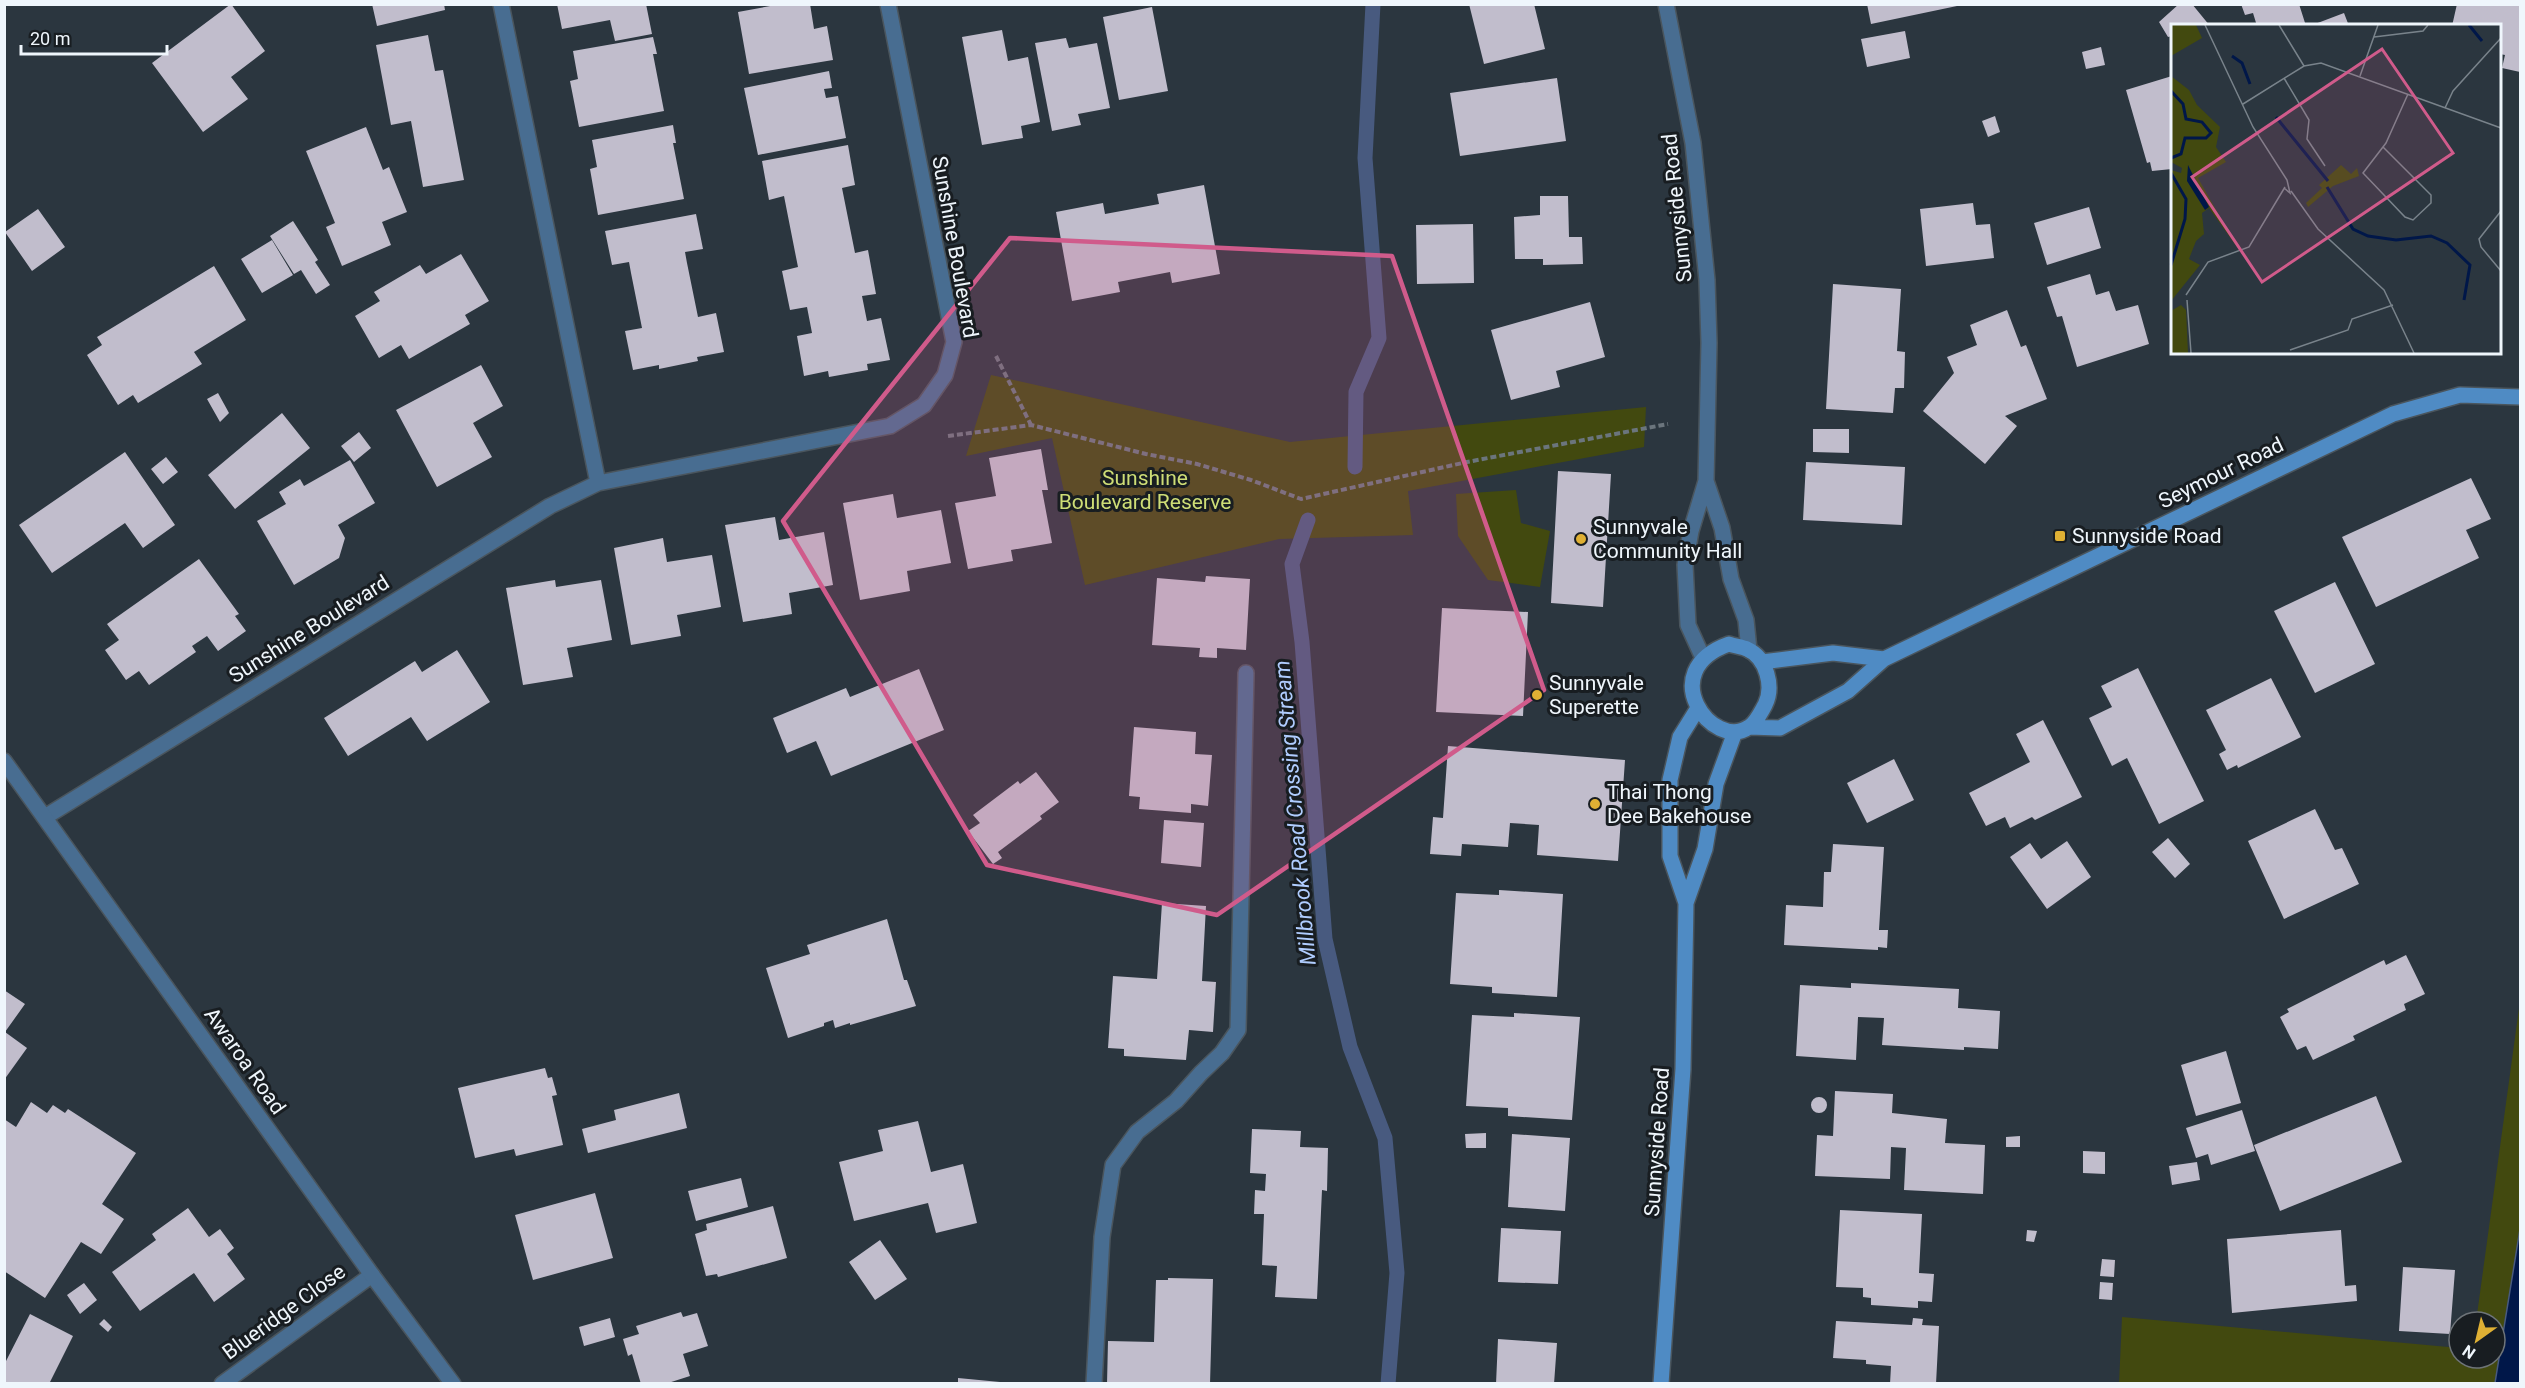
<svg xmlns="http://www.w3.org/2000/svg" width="2525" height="1388" font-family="Roboto,sans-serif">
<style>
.green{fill:#42490f}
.water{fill:#001749;stroke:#485a7f;stroke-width:1.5}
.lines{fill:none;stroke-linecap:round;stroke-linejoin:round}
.stream{stroke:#485a7f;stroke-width:15}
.building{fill:#c1bdcc}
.service-casing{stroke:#4a555d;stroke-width:18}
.minor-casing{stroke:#4a555d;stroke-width:18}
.tertiary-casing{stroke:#4a555d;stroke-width:18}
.secondary-casing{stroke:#4a555d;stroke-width:18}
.path{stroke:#6b757d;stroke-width:4;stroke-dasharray:6 3;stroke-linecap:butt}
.service{stroke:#486d91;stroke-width:15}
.minor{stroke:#486d91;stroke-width:15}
.tertiary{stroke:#486d91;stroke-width:15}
.secondary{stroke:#4f8bc4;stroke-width:15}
.marked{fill:#d05b8b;fill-opacity:0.2;stroke:#d05b8b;stroke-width:4.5;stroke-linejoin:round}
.poi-dot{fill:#dfb034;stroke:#181d21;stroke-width:2}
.labels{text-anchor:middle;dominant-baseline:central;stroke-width:6;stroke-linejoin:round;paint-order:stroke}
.street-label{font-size:21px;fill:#eff6fc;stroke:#181d21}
.park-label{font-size:21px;fill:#cedd76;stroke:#181d21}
.poi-label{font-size:21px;fill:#eff6fc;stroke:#181d21;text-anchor:start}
.water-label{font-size:22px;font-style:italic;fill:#b0cdff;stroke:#181d21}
.inset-river{fill:none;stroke:#001749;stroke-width:3}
.inset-road{fill:none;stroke:#79838b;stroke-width:1.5}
.view{fill:#d05b8b;fill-opacity:0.15;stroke:#d05b8b;stroke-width:3}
.inset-edge{fill:none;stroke:#eff6fc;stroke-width:3}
</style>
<rect width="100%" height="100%" fill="#2b363f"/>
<!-- green -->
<path class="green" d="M991,375L1290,442L1646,407L1644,447L1408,491L1413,535L1279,539L1085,585L1052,438L966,456Z
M1516,490L1521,523L1550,531L1540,587L1488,580L1458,536L1456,494Z
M2520,1001V1383L2119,1384L2122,1317L2459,1348V1358H2495V1322H2476Z"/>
<!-- water -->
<path class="water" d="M2520,1229V1383H2495Z"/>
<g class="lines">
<!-- stream -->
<path class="stream" d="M1355,467L1356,392L1379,338L1365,158L1373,4
M1308,520L1292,564L1302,642L1325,939L1350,1047L1385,1138L1397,1273L1388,1384"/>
</g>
<!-- building -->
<path class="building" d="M231,4L265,51L231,77L248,99L203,132L152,63Z
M372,4H444L445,10L377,26Z
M557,4H646L652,34L615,41L610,20L562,29Z
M781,4H810L814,29L827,26L833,60L749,74L738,12Z
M1469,4H1534L1545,49L1484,64Z
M1867,4H1957V6L1871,24Z
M2179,4H2192L2210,26H2172V36L2168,37L2159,22Z
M2241,4H2299L2306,26H2257L2253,13L2245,15Z
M2457,4H2520V72L2502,68L2505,55L2500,54V26H2452Z
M1152,7L1168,91L1119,100L1103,17Z
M2344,13L2349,26H2315V24Z
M1002,30L1008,61L1028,57L1040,122L1021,126L1023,138L982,145L962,37Z
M1905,31L1910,58L1867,67L1861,39Z
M428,35L435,71L443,70L464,180L423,187L411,121L391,125L376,45Z
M653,37L657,54H653L664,111L579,127L570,81L578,79L573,51Z
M1066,38L1069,48L1097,43L1110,108L1078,114L1081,125L1052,131L1035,43Z
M2101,47L2105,65L2086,69L2082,52Z
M829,71L832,88L824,89L826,98L838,96L846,138L758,155L744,88Z
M2172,76V169L2152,171L2150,162L2147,163L2126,90Z
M1557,78L1566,141L1460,156L1450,93Z
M1995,116L2000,132L1988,137L1982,121Z
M673,125L676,143H673L684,199L598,215L590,169L597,167L592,140Z
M366,127L383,170L389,167L407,212L382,222L391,245L342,266L326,227L335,223L306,151Z
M848,145L855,185L842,188L855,253L868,250L876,294L862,296L867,321L881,318L890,360L867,364L868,370L829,377L828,371L804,376L797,336L812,333L807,307L790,310L782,271L798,267L795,252L784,196L769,200L762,161Z
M1204,185L1220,274L1172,283L1170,272L1118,282L1120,292L1072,301L1056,212L1103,203L1105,214L1159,204L1157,194Z
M1540,196H1568L1569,237H1582L1583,264L1543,265V259H1515L1514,217L1540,215Z
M1973,203L1976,225L1990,224L1994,258L1926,266L1920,209Z
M2089,207L2101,248L2047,265L2034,223Z
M38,209L65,247L32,271L5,232Z
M696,214L703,249L685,252L687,263L698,317L716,313L724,352L697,357L698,361L659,369V365L633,370L625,331L642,328L631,273L629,262L612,265L605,231Z
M293,221L318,260L315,262L330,285L316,294L301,270L294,274L270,236Z
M1473,224L1474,283L1417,284L1416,225Z
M272,240L293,275L262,293L241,259Z
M461,254L489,301L465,315L470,324L409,359L401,345L379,358L355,316L380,301L374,292L420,265L426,274Z
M214,266L246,320L194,352L202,364L138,403L133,395L118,405L87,355L102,345L97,337Z
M2090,274L2096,295L2109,291L2116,311L2138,305L2149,344L2077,367L2062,316L2057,317L2047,287Z
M1833,284L1901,289L1897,351L1905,352L1904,388H1895L1893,413L1826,409Z
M1590,302L1605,357L1556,371L1560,387L1511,400L1491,330Z
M2007,310L2021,347L2026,345L2047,399L2005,416L2017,426L1985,464L1923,411L1954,373L1947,357L1977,345L1970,325Z
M481,365L503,406L473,423L492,457L437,487L396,410Z
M218,393L229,413L220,422L207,399Z
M282,413L310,448L235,509L208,475Z
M1813,429H1849V453L1813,452Z
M359,432L371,448L354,462L341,446Z
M1041,449L1048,490H1042L1052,543L1011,550L1013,561L968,569L955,503L996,496L989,458Z
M125,452L175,525L143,548L125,523L52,573L19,525Z
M166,457L178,472L163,484L151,469Z
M350,460L375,503L338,525L345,538L339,558L294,585L257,521L286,504L279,492L300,479L304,486Z
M1806,462L1905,467L1902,525L1803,520Z
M1558,471L1611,474L1603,607L1551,603Z
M2471,478L2491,519L2466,530L2479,558L2376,607L2342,537Z
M893,494L897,518L941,510L951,563L907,571L910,591L860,600L843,503Z
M775,517L779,540L824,532L833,585L789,593L792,614L743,622L725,525Z
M663,538L667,562L712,555L721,607L677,615L681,636L631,645L614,548Z
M199,559L239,614L235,616L246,631L218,651L207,636L192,646L196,652L149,685L139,671L126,680L105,650L119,640L107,624Z
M1206,576L1250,579L1246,650L1217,648V658L1199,657L1200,648L1152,645L1157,578L1205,582Z
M555,580L556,587L601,580L612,640L567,648L573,677L523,685L506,588Z
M2335,582L2375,664L2315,693L2274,611Z
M1442,608L1528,612L1523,716L1436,712Z
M457,650L490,702L427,741L411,717L348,756L324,718L415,661L422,672Z
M2138,668L2204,801L2159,824L2127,758L2112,766L2089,718L2112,707L2101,686Z
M919,669L944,730L831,776L816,741L787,753L773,718L846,688L850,697Z
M2271,678L2301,737L2238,768L2237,765L2227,770L2219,754L2226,750L2206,710Z
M2043,720L2082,797L2035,820L2032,817L2010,828L2005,817L1986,826L1969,793L2030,762L2016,734Z
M1134,727L1196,732L1195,754L1212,755L1208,806L1191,804V813L1139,809L1140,797L1129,796Z
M1448,746L1625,760L1618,861L1537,855L1539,825L1510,823L1508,847L1462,844L1461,856L1430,854L1433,817L1443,818Z
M1894,759L1914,800L1867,823L1847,783Z
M1036,772L1059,802L1040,816L1042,819L998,852L1002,858L993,864L968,831L980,823L973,815L1018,781L1020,784Z
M2315,809L2335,850L2342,848L2359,884L2284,919L2248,841Z
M1164,820L1204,823L1201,867L1161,863Z
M2168,838L2190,864L2175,878L2152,852Z
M2067,841L2091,877L2047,909L2010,857L2030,843L2041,859Z
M1833,844L1884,847L1879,930H1888L1887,948L1878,947V950L1784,945L1786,905L1823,907L1824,872H1831Z
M1499,890L1563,894L1557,997L1492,993V987L1450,984L1456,893L1499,895Z
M1162,903L1206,906L1202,981L1216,982L1213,1032L1189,1030L1186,1060L1124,1056V1049L1108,1048L1113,976L1157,979Z
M887,919L904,980H907L916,1006L850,1025V1023L835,1028L833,1020L824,1023V1026L788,1038L766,968L810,954L807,945Z
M2406,955L2425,994L2404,1004L2406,1010L2353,1036L2355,1040L2313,1060L2306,1046L2297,1050L2280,1017L2289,1012L2287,1009L2384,960L2386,965Z
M1851,983L1959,989L1958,1008L2000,1011L1998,1049L1964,1047V1050L1882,1045L1884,1018L1858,1017L1856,1060L1796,1056L1800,985L1851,988Z
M4,990L25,1004L5,1032L27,1048L4,1080Z
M1514,1013L1580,1017L1572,1120L1508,1116V1108L1466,1106L1472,1015L1514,1017Z
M2226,1051L2241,1103L2196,1116L2181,1065Z
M545,1068L548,1078L552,1077L557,1095L552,1096L563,1145L516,1156L514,1149L475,1158L458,1088Z
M1835,1091L1893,1094L1892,1113L1947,1119L1945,1143L1985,1145L1983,1194L1904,1190L1906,1148L1891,1147L1890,1179L1815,1176L1817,1135L1833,1136Z
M679,1093L687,1128L588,1153L582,1129L616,1120L614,1110Z
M2376,1096L2402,1162L2280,1211L2254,1145Z
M1811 1105a8 8 0 1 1 16 0a8 8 0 1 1-16 0Z
M31,1102L47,1113L53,1105L65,1113L68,1109L136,1153L102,1204L124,1219L101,1254L81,1242L45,1298L4,1271V1119L16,1127Z
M2242,1110L2255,1151L2211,1165L2208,1154L2196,1158L2186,1128Z
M918,1121L931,1172L963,1164L977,1223L936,1233L928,1203L854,1221L839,1162L883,1151L878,1130Z
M1252,1129L1301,1131L1300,1147L1328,1148L1327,1191L1322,1190L1317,1299L1275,1297L1277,1266L1262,1265L1264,1214H1254L1255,1190L1265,1191L1266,1174L1250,1173Z
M1486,1133V1148H1466L1465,1134Z
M1512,1134L1570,1138L1565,1211L1508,1207Z
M2020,1136V1147H2006V1137Z
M2083,1151L2105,1152V1174L2083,1173Z
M2197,1162L2200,1180L2172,1185L2169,1166Z
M741,1178L748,1207L696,1221L688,1191Z
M595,1193L613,1258L533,1280L515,1215Z
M773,1206L787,1258L718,1277L717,1274L706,1276L695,1234L707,1230L706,1224Z
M188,1208L209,1237L220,1229L234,1248L227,1254L245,1279L214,1302L194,1273L140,1311L112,1272L156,1240L152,1234Z
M1840,1210L1922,1214L1919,1273L1934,1274L1932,1302L1918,1301V1308L1871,1305V1298L1863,1297V1288L1836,1287Z
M1501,1228L1561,1231L1558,1284L1498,1282Z
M2027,1230L2037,1231L2034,1242L2026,1241Z
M2341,1230L2345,1286L2356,1285L2357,1301L2232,1313L2227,1239Z
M880,1240L907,1279L875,1300L849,1262Z
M2102,1259L2115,1260L2114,1277L2100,1276Z
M2403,1267L2455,1270L2450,1334L2399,1331Z
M1168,1278L1213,1279L1210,1384H1107L1108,1341L1154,1342L1156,1280H1168Z
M2100,1282L2113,1283L2112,1300L2099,1299Z
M84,1283L97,1300L80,1314L67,1295Z
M681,1312L683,1317L697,1313L708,1346L683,1354L690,1376L665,1384H641L632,1354L628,1356L623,1339L639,1334L636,1326Z
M30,1314L73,1336L49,1384H4V1365Z
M610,1318L615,1337L584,1346L579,1327Z
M1913,1318L1923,1319L1922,1325L1939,1326L1936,1384H1890L1891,1366L1866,1364V1360L1833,1358L1836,1321L1912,1325Z
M104,1319L112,1327L108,1332L99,1324Z
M1498,1339L1557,1343L1554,1384H1496Z
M958,1378L1000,1382V1384H958Z"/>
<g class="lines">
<!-- service casing -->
<g class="service-casing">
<path id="service" d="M1094,1384L1102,1237L1113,1165L1137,1132L1176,1101L1201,1073L1222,1053L1238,1030L1246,673"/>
</g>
<!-- minor casing -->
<g class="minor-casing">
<path id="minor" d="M501,4L598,483
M45,817L550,506L598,483L890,426L924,405L945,375L954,342L888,4
M222,1384L372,1275"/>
</g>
<!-- tertiary casing -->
<g class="tertiary-casing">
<path id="tertiary" d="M1666,4L1693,143L1707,280L1709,343L1706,481L1691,531L1685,565L1688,625L1703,658
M1706,481L1722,528L1731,579L1746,620L1749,650
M4,761L372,1275L453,1384"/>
</g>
<!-- secondary casing -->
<g class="secondary-casing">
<path id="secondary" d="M1729,644C1735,646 1742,647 1747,649C1767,658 1774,687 1765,705C1761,712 1756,723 1749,727C1713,752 1653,671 1729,644Z
M1762,662L1833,653L1884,659
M1749,727L1780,728L1848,691L1884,659L2393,414L2460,395L2520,397
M1686,903L1670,856V780L1680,737L1698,708
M1661,1384L1683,1069L1686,903L1705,849L1716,784L1735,732"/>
</g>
<!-- path -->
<path class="path" d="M996,356L1031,425
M948,436L1031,425L1146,454L1197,464L1251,480L1301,499L1467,462L1668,424"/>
<!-- service -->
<use href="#service" class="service"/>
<!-- minor -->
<use href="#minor" class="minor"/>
<!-- tertiary -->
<use href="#tertiary" class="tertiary"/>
<!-- secondary -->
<use href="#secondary" class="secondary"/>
</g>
<!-- marked area -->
<path class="marked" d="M1010,238L1392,256L1544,690L1217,915L987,865L783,521Z"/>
<!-- markers -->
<g class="poi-dot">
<rect x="2054" y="530" width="12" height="12" rx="3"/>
<circle cx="1581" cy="539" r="6"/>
<circle cx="1537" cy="695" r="6"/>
<circle cx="1595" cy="804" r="6"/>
</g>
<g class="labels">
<!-- street labels -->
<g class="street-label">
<text transform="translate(1677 208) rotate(-96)">Sunnyside Road</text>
<text transform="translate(955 247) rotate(80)">Sunshine Boulevard</text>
<text transform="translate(2221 473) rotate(-26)">Seymour Road</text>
<text transform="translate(309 629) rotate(-32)">Sunshine Boulevard</text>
<text transform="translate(245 1061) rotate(55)">Awaroa Road</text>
<text transform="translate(1657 1142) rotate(-86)">Sunnyside Road</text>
<text transform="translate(284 1312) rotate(-36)">Blueridge Close</text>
</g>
<!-- park labels -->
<g class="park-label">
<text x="1145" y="478">Sunshine<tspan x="1145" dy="24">Boulevard Reserve</tspan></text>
</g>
<!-- poi labels -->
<g class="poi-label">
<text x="1593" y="527">Sunnyvale<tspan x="1593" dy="24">Community Hall</tspan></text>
<text x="2072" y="536">Sunnyside Road</text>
<text x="1549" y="683">Sunnyvale<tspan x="1549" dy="24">Superette</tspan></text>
<text x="1607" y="792">Thai Thong<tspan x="1607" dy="24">Dee Bakehouse</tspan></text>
</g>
<!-- water labels -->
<g class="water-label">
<text transform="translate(1295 813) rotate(-95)">Millbrook Road Crossing Stream</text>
</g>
</g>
<!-- overview -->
<g transform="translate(2171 24)">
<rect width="330" height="330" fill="#2b363f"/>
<path d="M0,1H25L31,14L0,32ZM0,52L18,66L26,81L49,103L45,123L55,138L27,154L66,223L38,184L31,189L33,210L25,217L18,235L29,241L0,277V146L10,149L11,144L0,138ZM170,141L180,150L186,144L188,152L162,162L137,183L135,179L151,164L148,161ZM10,281L15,286L17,329H0V287Z" fill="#42490f"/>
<path d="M17,141L38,183L34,186L16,157Z" fill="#001749"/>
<path class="inset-river" d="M298,1L311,17M61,32L71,39L79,60M0,67L12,80L15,95L31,98L40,109L35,114H14L10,130L0,134M105,93L157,157M0,149L15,175L14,195L0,241M156,163L182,205L197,212L225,216L260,212L276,219L299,241L293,276"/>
<path class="inset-road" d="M34,1L82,103L116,156L119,169L113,164M108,1L133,42M203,13L252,7L257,1M189,52L207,1M113,54L138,96L136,115L154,142M72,80L133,42L150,39L330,104M274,84L282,67L330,14M212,123L260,171V179L242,196L234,193L192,149L215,119L237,70M120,167L147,205L213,266L243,329M330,187L308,215L310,223L330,247M15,271L37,238L78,223L114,163M16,276L20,329M119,326L177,306L181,295L222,281"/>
<path class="view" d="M211,25L282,129L91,258L21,153Z"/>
<rect width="330" height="330" class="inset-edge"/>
</g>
<!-- border -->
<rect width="2525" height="1388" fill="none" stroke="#eff6fc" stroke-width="12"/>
<!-- north arrow -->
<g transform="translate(2477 1340) rotate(214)"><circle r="28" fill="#181d21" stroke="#6e7479" stroke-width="1.5"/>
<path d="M0-4.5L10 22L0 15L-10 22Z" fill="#dfb034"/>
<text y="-9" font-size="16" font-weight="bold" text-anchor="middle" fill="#eff6fc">N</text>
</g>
<!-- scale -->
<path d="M21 45v9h146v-9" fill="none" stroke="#eff6fc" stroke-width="3"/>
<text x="30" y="45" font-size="18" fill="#eff6fc" stroke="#181d21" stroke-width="4.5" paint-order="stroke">20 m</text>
</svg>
